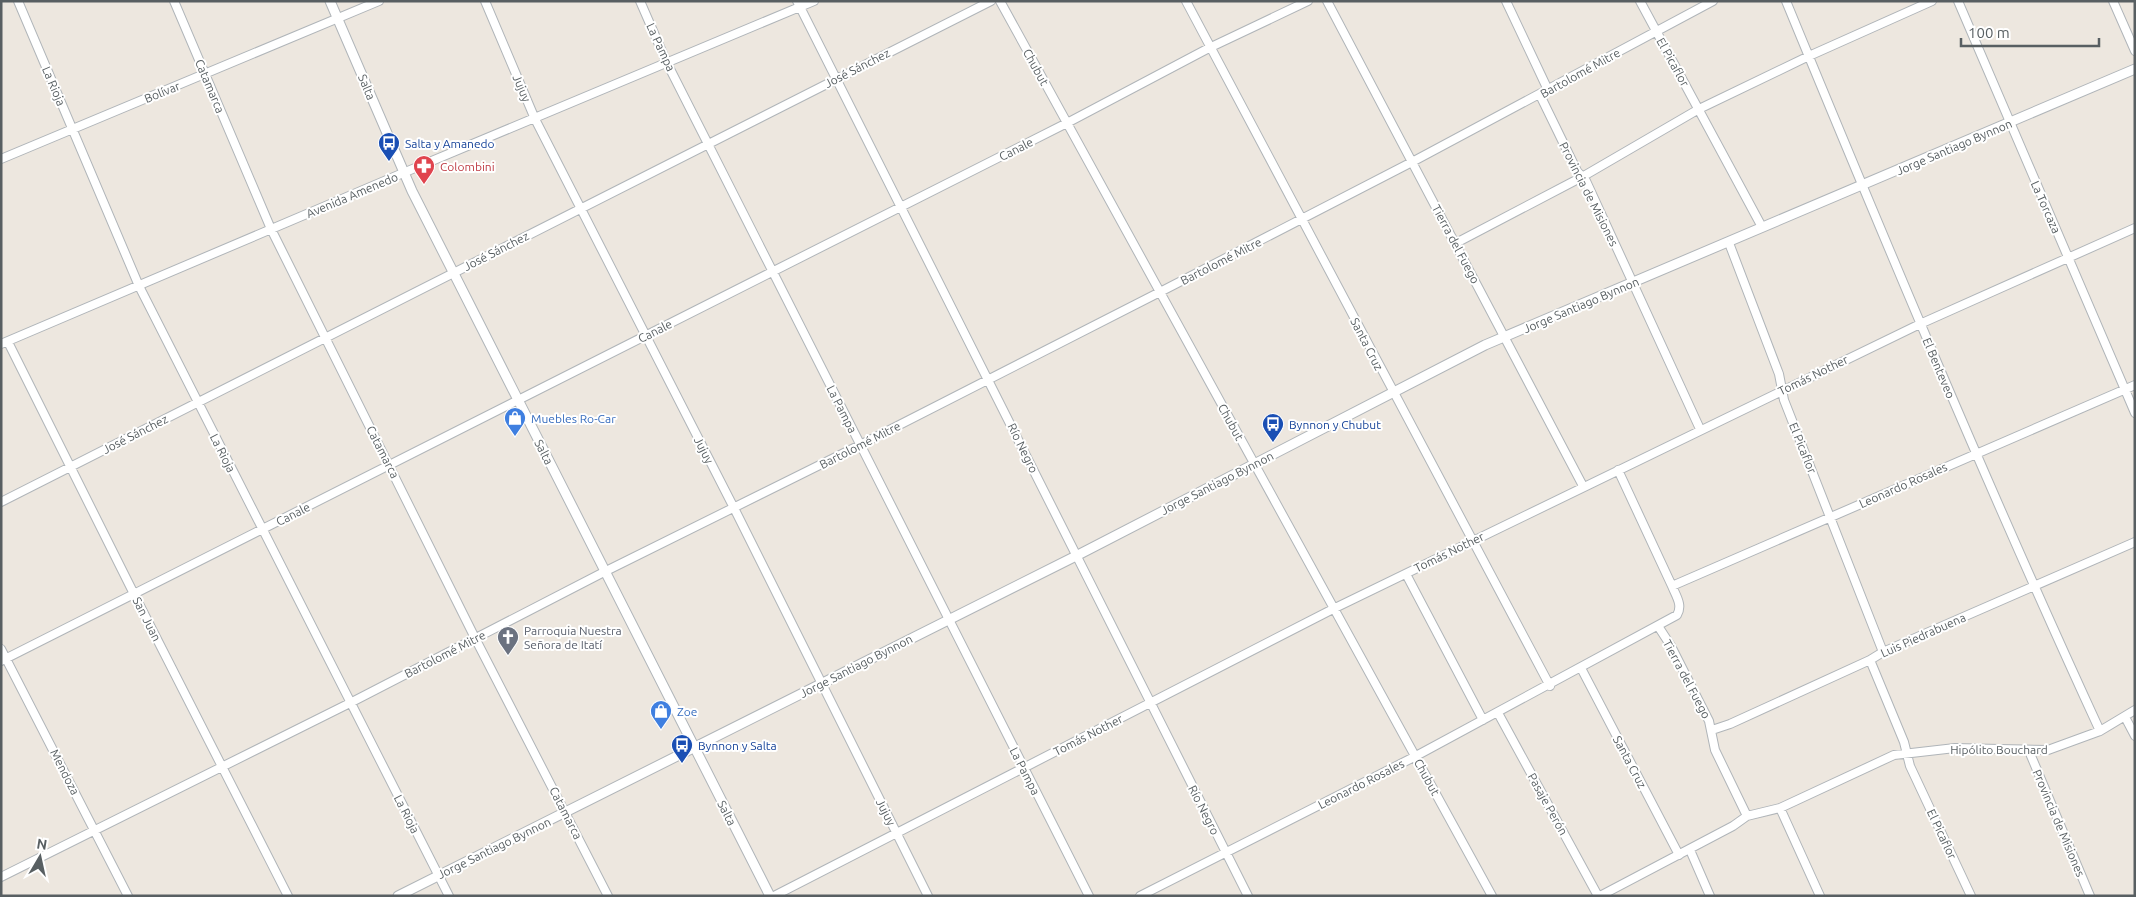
<svg xmlns="http://www.w3.org/2000/svg" width="2136" height="897" font-family="Ubuntu,sans-serif">
<style>
.lines{fill:none;stroke-linecap:round;stroke-linejoin:round}
.minor-casing{stroke:#b0b5b9;stroke-width:10}
.tertiary-casing{stroke:#b0b5b9;stroke-width:11}
.minor{stroke:#fff;stroke-width:8}
.tertiary{stroke:#fff;stroke-width:9}
.labels{text-anchor:middle;dominant-baseline:central;stroke-width:4;stroke-linejoin:round;paint-order:stroke}
.street-label{font-size:12px;fill:#585f62;stroke:#fff}
.transit-label{font-size:12px;fill:#164399;stroke:#fff;text-anchor:start}
.health-label{font-size:12px;fill:#be3a42;stroke:#fff;text-anchor:start}
.shop-label{font-size:12px;fill:#366cbe;stroke:#fff;text-anchor:start}
.worship-label{font-size:12px;fill:#5b616d;stroke:#fff;text-anchor:start}
</style>
<rect width="100%" height="100%" fill="#ede7df"/>
<g class="lines">
<!-- minor casing -->
<g class="minor-casing">
<path id="minor" d="M18,1L139,286L449,896
M174,1L271,229L475,638L608,896
M485,1L535,119L734,508L928,896
M640,1L667,63L1089,896
M797,1L1248,896
M1000,1L1492,896
M1186,1L1550,686
M1327,1L1583,486
M1506,1L1548,90
M1640,1L1762,227
M1786,1C1887,246 1989,490 2100,731
M1958,1L2135,413
M2113,1L2135,51
M1540,95L1577,171L1586,181L1700,429
M1,159L379,1
M1456,243L1582,177L1699,109L1809,56L1932,1
M1729,243L1779,374L1784,400L1883,652
M8,342L134,594L288,896
M1,344L403,173L814,1
M1,502L991,1
M1406,574L1483,720
M1672,586L2135,385
M1658,626L1671,646L1709,721L1715,750L1747,816
M1,649L128,896
M1870,660L1904,742L1910,766L1971,896
M1,661L1067,123L1209,48L1308,1
M1581,668L1679,855
M1498,713L1598,896
M2125,717L2135,736
M1712,730L1730,724L1870,660L1883,652L2135,542
M2029,751L2090,896
M1780,808L1820,896
M1690,850L1710,896
M1,877L350,703L604,572L860,445L1160,292L1412,162L1713,1
M774,896L1335,608L1920,324L2135,228
M1140,896L1416,756L1677,615C1683,605 1676,596 1672,586L1618,470
M1600,896L1733,826L1747,816L1780,808L1894,755L1955,748L2048,750L2100,731L2135,710"/>
</g>
<!-- tertiary casing -->
<g class="tertiary-casing">
<path id="tertiary" d="M330,1L412,191L770,896
M398,896L1076,556L1485,345L2135,69"/>
</g>
<!-- minor -->
<use href="#minor" class="minor"/>
<!-- tertiary -->
<use href="#tertiary" class="tertiary"/>
</g>
<!-- icons -->
<defs>
<g id="bus-pin" transform="scale(1.125)"><path d="M0 17L-7.5 6A9.5 9.5 0 1 1 7.5 6Z" fill="#1a4fb4" stroke="#fff"/><path d="M-5-6H5V4H4V6H2V4H-2V6H-4V4H-5ZM-3.5-4V0h7V-4ZM-3.5 1.2v1.5H-2V1.2ZM2 1.2v1.5H3.5V1.2Z" fill="#fff"/></g>
<g id="pharmacy-pin" transform="scale(1.125)"><path d="M0 17L-7.5 6A9.5 9.5 0 1 1 7.5 6Z" fill="#e0444e" stroke="#fff"/><path d="M-2-6h4v4h4v4h-4v4h-4v-4h-4v-4h4Z" fill="#fff"/></g>
<g id="shop-pin" transform="scale(1.125)"><path d="M0 17L-7.5 6A9.5 9.5 0 1 1 7.5 6Z" fill="#3f7fe0" stroke="#fff"/><path d="M-5-2.5h2.3a2.7 3.5 0 0 1 5.4 0H5L5.5 6h-11ZM-1.5-2.5h3a1.5 2.3 0 0 0-3 0Z" fill="#fff"/></g>
<g id="church-pin" transform="scale(1.125)"><path d="M0 17L-7.5 6A9.5 9.5 0 1 1 7.5 6Z" fill="#6b7280" stroke="#fff"/><path d="M-1.2-6h2.4v3.5h3.3v2.4h-3.3V6h-2.4V-.1h-3.3v-2.4h3.3Z" fill="#fff"/></g>
</defs>
<g fill-rule="evenodd">
<use href="#bus-pin" x="389" y="143"/>
<use href="#pharmacy-pin" x="424" y="166"/>
<use href="#shop-pin" x="515" y="418"/>
<use href="#bus-pin" x="1273" y="424"/>
<use href="#church-pin" x="508" y="637"/>
<use href="#shop-pin" x="661" y="711"/>
<use href="#bus-pin" x="682" y="745"/>
</g>
<g class="labels">
<!-- street labels -->
<g class="street-label">
<text transform="translate(661 47) rotate(65)">La Pampa</text>
<text transform="translate(1673 62) rotate(61)">El Picaflor</text>
<text transform="translate(1036 67) rotate(61)">Chubut</text>
<text transform="translate(857 68) rotate(-27)">José Sánchez</text>
<text transform="translate(1580 73) rotate(-29)">Bartolomé Mitre</text>
<text transform="translate(54 86) rotate(67)">La Rioja</text>
<text transform="translate(210 86) rotate(67)">Catamarca</text>
<text transform="translate(367 87) rotate(67)">Salta</text>
<text transform="translate(522 88) rotate(67)">Jujuy</text>
<text transform="translate(162 92) rotate(-22)">Bolívar</text>
<text transform="translate(1954 147) rotate(-23)">Jorge Santiago Bynnon</text>
<text transform="translate(1016 149) rotate(-27)">Canale</text>
<text transform="translate(1589 194) rotate(63)">Provincia de Misiones</text>
<text transform="translate(352 195) rotate(-23)">Avenida Amenedo</text>
<text transform="translate(2046 207) rotate(66)">La Torcaza</text>
<text transform="translate(1456 244) rotate(62)">Tierra del Fuego</text>
<text transform="translate(496 251) rotate(-27)">José Sánchez</text>
<text transform="translate(1221 261) rotate(-27)">Bartolomé Mitre</text>
<text transform="translate(1581 305) rotate(-23)">Jorge Santiago Bynnon</text>
<text transform="translate(655 331) rotate(-27)">Canale</text>
<text transform="translate(1367 344) rotate(63)">Santa Cruz</text>
<text transform="translate(1939 368) rotate(67)">El Benteveo</text>
<text transform="translate(1813 375) rotate(-26)">Tomás Nother</text>
<text transform="translate(842 409) rotate(63)">La Pampa</text>
<text transform="translate(1231 422) rotate(61)">Chubut</text>
<text transform="translate(135 434) rotate(-27)">José Sánchez</text>
<text transform="translate(860 445) rotate(-27)">Bartolomé Mitre</text>
<text transform="translate(1023 448) rotate(64)">Río Negro</text>
<text transform="translate(1803 448) rotate(68)">El Picaflor</text>
<text transform="translate(704 450) rotate(63)">Jujuy</text>
<text transform="translate(383 452) rotate(63)">Catamarca</text>
<text transform="translate(544 452) rotate(63)">Salta</text>
<text transform="translate(223 453) rotate(63)">La Rioja</text>
<text transform="translate(1217 483) rotate(-27)">Jorge Santiago Bynnon</text>
<text transform="translate(1903 485) rotate(-24)">Leonardo Rosales</text>
<text transform="translate(293 514) rotate(-27)">Canale</text>
<text transform="translate(1449 552) rotate(-26)">Tomás Nother</text>
<text transform="translate(147 619) rotate(63)">San Juan</text>
<text transform="translate(1923 635) rotate(-24)">Luis Piedrabuena</text>
<text transform="translate(445 654) rotate(-27)">Bartolomé Mitre</text>
<text transform="translate(856 666) rotate(-27)">Jorge Santiago Bynnon</text>
<text transform="translate(1687 679) rotate(62)">Tierra del Fuego</text>
<text transform="translate(1088 735) rotate(-27)">Tomás Nother</text>
<text x="1999" y="749">Hipólito Bouchard</text>
<text transform="translate(1630 762) rotate(62)">Santa Cruz</text>
<text transform="translate(1025 771) rotate(63)">La Pampa</text>
<text transform="translate(65 772) rotate(63)">Mendoza</text>
<text transform="translate(1427 777) rotate(61)">Chubut</text>
<text transform="translate(1361 784) rotate(-27)">Leonardo Rosales</text>
<text transform="translate(1548 804) rotate(61)">Pasaje Perón</text>
<text transform="translate(1204 810) rotate(63)">Río Negro</text>
<text transform="translate(886 812) rotate(63)">Jujuy</text>
<text transform="translate(566 813) rotate(63)">Catamarca</text>
<text transform="translate(727 813) rotate(63)">Salta</text>
<text transform="translate(407 814) rotate(63)">La Rioja</text>
<text transform="translate(2059 823) rotate(67)">Provincia de Misiones</text>
<text transform="translate(1942 834) rotate(65)">El Picaflor</text>
<text transform="translate(494 848) rotate(-26)">Jorge Santiago Bynnon</text>
</g>
<!-- transit labels -->
<g class="transit-label">
<text x="405" y="143">Salta y Amanedo</text>
<text x="1289" y="424">Bynnon y Chubut</text>
<text x="698" y="745">Bynnon y Salta</text>
</g>
<!-- health labels -->
<g class="health-label">
<text x="440" y="166">Colombini</text>
</g>
<!-- shop labels -->
<g class="shop-label">
<text x="531" y="418">Muebles Ro-Car</text>
<text x="677" y="711">Zoe</text>
</g>
<!-- worship labels -->
<g class="worship-label">
<text x="524" y="630">Parroquia Nuestra<tspan x="524" dy="14">Señora de Itatí</tspan></text>
</g>
</g>
<!-- border -->
<rect width="2136" height="897" fill="none" stroke="#585f62" stroke-width="5"/>
<!-- north arrow -->
<g transform="translate(40 857) rotate(9)" stroke="#ffffff" stroke-width="4" paint-order="stroke">
<path d="M0-4L9 19L0 12L-9 19Z" fill="#585f62"/>
<text y="-8" font-size="14" font-weight="bold" text-anchor="middle" fill="#585f62">N</text>
</g>
<!-- scale -->
<path d="M1961 38v8h138v-8" fill="none" stroke="#585f62" stroke-width="2.5"/>
<text x="1968" y="38" font-size="15" fill="#585f62" stroke="#ffffff" stroke-width="4" paint-order="stroke">100 m</text>
</svg>
